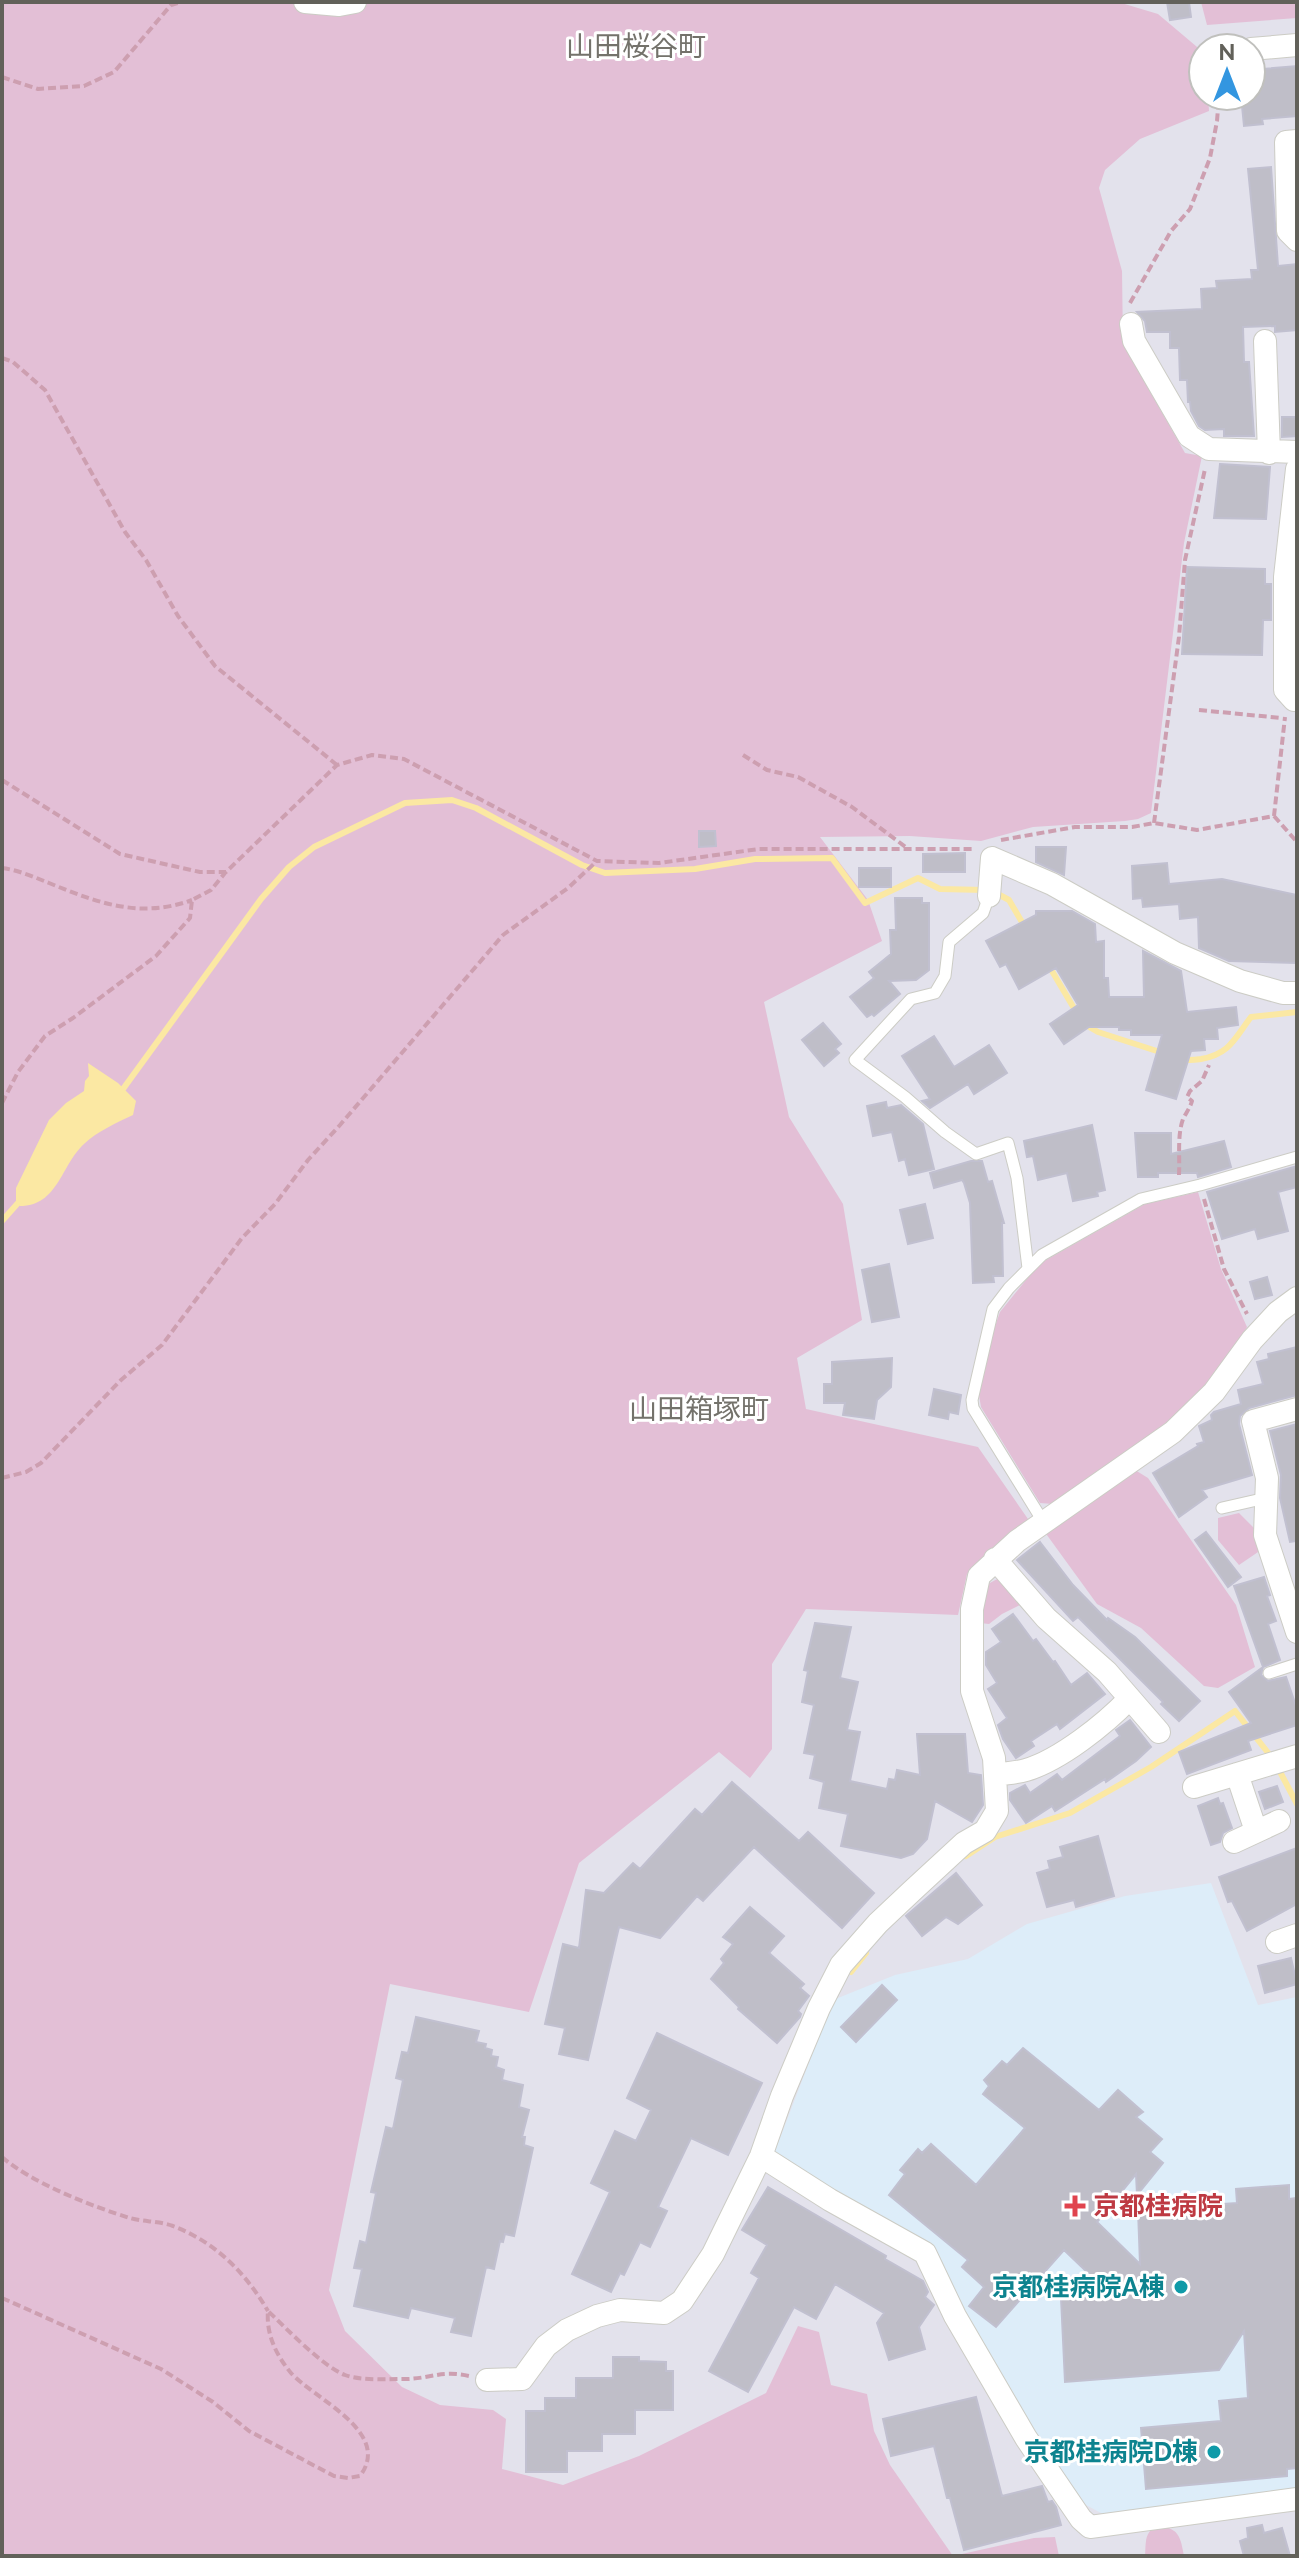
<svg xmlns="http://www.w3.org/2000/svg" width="1299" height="2558" font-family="Raleway,'Noto Sans JP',sans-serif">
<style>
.medical{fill:#ddedf9}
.green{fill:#e3bfd6}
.water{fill:#fbe8a3}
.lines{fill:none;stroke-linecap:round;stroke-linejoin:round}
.stream{stroke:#fbe8a3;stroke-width:6}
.building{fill:#bfbec8;stroke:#c1c0d0;stroke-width:2}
.lane-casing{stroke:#ccccc5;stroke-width:13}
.street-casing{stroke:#ccccc5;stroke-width:24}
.path{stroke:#cd9fb0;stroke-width:4;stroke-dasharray:8 4;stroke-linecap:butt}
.lane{stroke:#fff;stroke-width:11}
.street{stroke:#fff;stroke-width:22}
.health-dot{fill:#e0444e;stroke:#fff;stroke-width:3}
.culture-dot{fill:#0f9aa8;stroke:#fff;stroke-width:3}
.labels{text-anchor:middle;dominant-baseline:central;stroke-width:6;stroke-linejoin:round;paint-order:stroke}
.health-label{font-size:26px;font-weight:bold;fill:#be3a42;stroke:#fff;text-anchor:start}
.culture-label{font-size:26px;font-weight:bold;fill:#0d838f;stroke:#fff;text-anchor:end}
.neighbourhood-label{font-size:28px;fill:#74726b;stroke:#fff}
</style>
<rect width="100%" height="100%" fill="#e3e2ec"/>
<!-- medical -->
<path class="medical" d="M1211,1883L1258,2005L1297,1997V2490L1103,2514L1086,2505L1037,2436L981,2346L935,2254L772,2159L833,2000L895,1975L968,1959L1027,1924L1125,1896Z"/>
<!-- green -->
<path class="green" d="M2,2H1118L1158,14L1203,52V96H1208L1209,111L1140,139L1105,170L1099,188L1122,271L1123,344L1185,453L1202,456L1184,543L1151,813L1138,819L1125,821L1033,827L981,841L910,836L820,837L868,900L882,941L764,1002L789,1117L843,1204L862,1320L797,1358L806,1409L978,1447L1028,1519L967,1574L958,1615L806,1609L772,1664V1749L750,1778L719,1752L579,1863L529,2012L390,1984L329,2290L345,2331L402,2387L440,2405L493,2410L506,2419L502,2469L563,2485L639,2456L766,2393L798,2326L819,2332L831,2385L867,2394L874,2431L890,2465L953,2556L1034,2538L1055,2537L1059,2556H2Z
M1201,2H1297V18L1207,25Z
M1198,1192L1221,1269L1247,1327L1223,1369L1181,1411L1130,1451L1053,1504L1040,1503L981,1407L979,1395L992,1335L1000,1312L1039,1264L1145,1204Z
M1135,1470L1148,1478L1236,1605L1255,1667L1218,1688L1204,1686L1141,1628L1097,1604L1044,1531Z
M1239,1513L1255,1529L1261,1550L1239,1565L1218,1540V1518Z
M1001,1577L1022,1604L1002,1614L989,1624L980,1623L988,1584Z
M1159,2525C1180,2530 1180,2536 1184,2556H1145C1146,2542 1144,2531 1159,2525Z"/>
<!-- water -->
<path class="water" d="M88,1063L118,1083L136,1101L133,1115C116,1123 98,1131 84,1144C61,1165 58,1206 20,1206L16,1201V1188L49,1120L66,1103L84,1091L85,1081L89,1076Z"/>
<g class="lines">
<!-- stream -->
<path class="stream" d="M996,893L1009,900L1026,929
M1049,966L1078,1015
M1084,1024L1098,1032L1163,1053
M1181,1059C1189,1061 1194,1060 1201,1059C1230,1054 1235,1038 1251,1017L1297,1012
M123,1089L261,899L289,867L314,847L405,803L452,800L476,808L582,865L605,873L695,869L755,859L832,858L865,903L918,878L940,889L985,890
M2,1221L18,1203
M1278,1768L1297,1804
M966,1856L995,1837L1070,1813L1151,1767L1235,1711L1273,1759
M851,1972L866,1953"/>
</g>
<!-- building -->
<path class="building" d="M1167,2H1189L1191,17L1170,20Z
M1297,66V116L1262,119L1263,124L1244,126L1241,96H1251V70Z
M1271,167L1278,266L1297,264V330L1275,332V326L1243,327L1244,362H1249L1254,436H1224V429L1205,430L1199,426L1191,411L1190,402H1188L1187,380H1180L1179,348H1170V332H1147L1145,321L1137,312L1202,309L1201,289L1217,288L1216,281L1252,279L1251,270H1258L1248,169Z
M1282,417H1297V436L1282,437Z
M1220,464L1270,467L1266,519L1214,518Z
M1187,567L1265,569V584H1271V620H1263L1262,655L1182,654Z
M699,831H715L716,846L699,847Z
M1036,847H1066L1064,875L1036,862Z
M965,853V872H923V854Z
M1167,863L1169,884L1222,879L1297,895L1296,963L1229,961L1199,948L1198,917L1180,919L1179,904L1143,907L1142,898L1133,899L1132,866Z
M859,868H891V887H859Z
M895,898H922V903H929V970L916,980L889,981L900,994L874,1016L872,1014L867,1017L850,997L874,978L869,972L891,954L890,930H896Z
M1036,911H1072L1095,924L1096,942L1104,941V978H1108L1109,997H1144L1143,951L1181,971L1187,1012L1236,1007L1238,1025L1217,1028L1218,1039H1204L1205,1050L1191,1051L1176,1099L1146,1090L1162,1035H1131V1030H1119V1027H1089L1064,1044L1050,1024L1078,1005L1056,968L1019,989L1006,964L1000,967L986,941L1036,915Z
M823,1023L841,1044L835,1049L839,1053L824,1066L802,1040Z
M934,1036L954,1067L989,1045L1007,1073L974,1094L968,1084L930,1108L922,1101L930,1099L902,1056Z
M886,1102L887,1108L901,1105L923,1124L934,1169L909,1175L905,1159L899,1161L892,1132L873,1136L867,1106Z
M1092,1125L1105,1190L1097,1192L1098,1196L1073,1201L1067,1173L1038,1180L1033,1156L1027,1157L1024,1141Z
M1135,1133H1171V1154L1224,1141L1231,1167L1198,1177L1197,1173H1158V1177H1138Z
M971,1161H982L988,1182L992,1181L1004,1223H1002L1003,1276H993L994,1282L973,1283L970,1203L964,1183L962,1180L934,1188L930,1173Z
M1297,1166V1187L1278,1192L1288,1231L1258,1239L1255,1229L1222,1239L1207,1192Z
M925,1204L933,1238L908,1244L900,1210Z
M889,1264L899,1317L872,1322L862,1270Z
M1267,1277L1272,1295L1255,1299L1250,1282Z
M1297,1347V1395L1249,1408L1240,1416L1239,1424L1252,1475L1202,1490L1207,1497L1179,1517L1153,1473L1198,1446L1197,1444L1204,1442L1199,1426L1212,1420L1211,1415L1214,1412L1241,1404L1238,1390L1263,1384L1257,1362L1269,1359L1268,1354Z
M892,1358L891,1387L877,1400L874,1419L843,1415L845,1403H824V1384H832V1362Z
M934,1389L961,1395L958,1414L949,1412L948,1419L929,1415Z
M1297,1424V1541L1290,1542L1280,1498L1281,1475L1270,1431Z
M1206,1532L1241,1577L1228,1587L1195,1540Z
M1040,1542L1073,1585L1107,1620L1108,1618L1135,1637L1200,1701L1179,1721L1161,1704L1163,1702L1078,1617L1073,1621L1017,1560Z
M1264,1577L1270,1595L1267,1596L1276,1621L1268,1624L1280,1660L1263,1667L1261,1675L1268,1681L1286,1677L1297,1709V1725L1248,1741L1251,1750L1187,1774L1179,1752L1251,1723L1229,1692L1263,1667L1234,1586Z
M1013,1614L1033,1641L1036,1639L1053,1662L1055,1661L1071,1685L1087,1673L1105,1694L1060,1729L1057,1724L1031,1741L1034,1746L1016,1758L1003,1739L998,1725L1007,1718L988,1689L997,1683L986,1665V1652L1001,1642L992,1629Z
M815,1623L851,1627L840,1678L858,1682L847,1730L860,1732L850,1781L887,1789L889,1779L895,1780L897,1770L920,1775L917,1734H965L968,1773L981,1775L983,1805L972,1822L935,1801L927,1839L913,1854L901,1858L841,1846L848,1814L819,1808L824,1782L810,1778L815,1755L804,1753L814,1705L802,1702L808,1671L804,1670Z
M1130,1720L1151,1747L1136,1761L1106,1782L1105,1779L1055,1811L1052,1806L1026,1823L1010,1800V1793L1025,1785L1030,1793L1057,1774L1062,1780L1120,1736L1116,1730Z
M732,1782L799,1841L808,1832L874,1893L842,1928L754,1847L703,1901L697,1896L660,1938L619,1927L588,2060L559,2054L565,2028L545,2024L563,1944L579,1948L586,1890L604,1893L633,1863L640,1869L695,1809L702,1815Z
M1277,1786L1283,1802L1265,1809L1259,1792Z
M1218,1798L1220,1804L1223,1803L1232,1828L1223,1833L1220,1842L1211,1845L1198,1806Z
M1098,1836L1114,1896L1076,1907L1074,1900L1047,1907L1037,1873L1050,1869L1048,1861L1063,1857L1060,1847Z
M1297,1848V1904L1247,1931L1232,1901L1228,1902L1219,1877Z
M956,1873L982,1905L958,1924L946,1917L922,1936L906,1916Z
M750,1907L784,1936L769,1953L804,1984L800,1988L809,1996L798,2011L801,2014L800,2017L777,2043L738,2009L739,2007L711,1979L724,1963L721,1959L733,1944L723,1937Z
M1291,1958L1297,1984L1265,1993L1258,1966Z
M882,1985L897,2000L856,2042L841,2027Z
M416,2017L479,2031L476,2042L486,2044L485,2048L492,2050L491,2056L498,2057L496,2067L504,2070L502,2080L523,2085L519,2107L529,2110L522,2137H525L524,2145L533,2148L514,2236L505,2234L503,2242L500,2241L494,2269L486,2267L471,2336L451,2332L455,2318L411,2308L408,2318L354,2306L362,2269L354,2268L360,2241L366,2243L376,2193L371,2192L386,2127L393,2129L403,2080L396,2078L402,2052L408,2053Z
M657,2033L762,2083L728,2155L691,2138L658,2207L667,2211L650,2247L640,2242L624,2275L620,2273L611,2292L572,2274L610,2192L591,2183L615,2131L636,2141L651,2110L627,2098Z
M1023,2048L1099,2110L1118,2090L1143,2112L1136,2117L1162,2139L1150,2152L1163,2163L1137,2195L1136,2174L1097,2222L1140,2264L1138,2210L1237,2203L1236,2189L1289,2185V2199L1297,2198V2468L1287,2469V2476L1146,2489L1141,2428L1221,2421L1219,2401L1248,2398L1244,2331L1219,2370L1065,2382L1061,2298L1112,2296L1064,2250L996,2327L969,2306L984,2287L962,2267L968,2260L889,2195L905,2174L900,2170L918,2149L922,2153L931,2144L976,2185L1025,2128L983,2094L989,2086L984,2080L1002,2061L1007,2065Z
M768,2187L886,2256L885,2259L923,2281L928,2292L925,2297L934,2305L919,2327L925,2349L889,2360L877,2323L884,2313L835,2284L816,2319L794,2307L748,2392L709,2371L759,2278L751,2273L767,2245L742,2230Z
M613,2357H639V2361L666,2362V2371H673V2410H635V2434H602V2451H567V2472H526V2411H545V2398H576V2378H613Z
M976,2397L1002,2496L1042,2486L1048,2502L1052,2501L1056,2507L1061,2525L964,2550L950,2498H947L934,2446L891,2456L883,2419Z
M1262,2525L1264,2533L1282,2528L1290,2556H1244L1240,2541L1248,2538L1247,2528Z"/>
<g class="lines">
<!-- lane casing -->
<g class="lane-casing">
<path id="lane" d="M989,896L983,913L949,942L945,976L935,993L911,999L855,1060L905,1097L945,1132L976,1154L1008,1143L1017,1178L1028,1268
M1222,1508L1266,1498
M1044,1523L973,1408L972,1400L993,1309L1009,1288L1042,1255L1141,1199L1200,1185L1297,1157
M1269,1673L1297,1664"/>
</g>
<!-- street casing -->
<g class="street-casing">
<path id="street" d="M305,2L339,5L355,2
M1251,49L1297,45
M1297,141L1286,142L1288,231L1297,240
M1131,324L1134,341L1189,436L1209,449L1297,452
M1265,341L1269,453
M1297,469L1285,577V690L1294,700H1297
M989,896L992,858L1052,884L1175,953L1240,981L1283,993H1297
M1297,1409L1253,1421L1267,1478L1265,1535L1297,1632
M995,1559L1046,1618L1107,1672L1159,1732
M1237,1774L1256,1831
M995,1775C1005,1773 1016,1773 1026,1770C1060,1760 1105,1724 1129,1699
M1194,1787L1297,1756
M1234,1842L1279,1821
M1277,1942L1297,1935
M761,2156L830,2200L925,2253L955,2316L1026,2438L1081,2519L1090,2527L1297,2499
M487,2380L522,2379L546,2346L567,2330L597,2316L620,2310L664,2313L682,2301L713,2254L761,2156L782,2096L819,2008L841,1965L878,1923L912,1891L964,1843L985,1831L997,1811L994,1758L972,1691V1609L979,1576L1017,1541L1173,1432L1214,1392L1252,1340L1278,1312L1297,1298"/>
</g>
<!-- path -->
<path class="path" d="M2,77L38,89L84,86L114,72L171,5L181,2
M1130,303L1171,231L1190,209L1210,158L1217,121L1219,96
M2,358L13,362L45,390L125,532L146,560L178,616L215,666L337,765
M1199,710L1281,718
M743,755L767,770L798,777L852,807L907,848
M2,780L120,854L200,872H226L337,765L372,755L404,759L597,861L659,863L759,849H973
M1274,816L1297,842
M1154,823L1179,637L1185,560L1205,469
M1001,840L1075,827H1132L1154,823L1197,830L1274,816L1285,717
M2,868C18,870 34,877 49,883C98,903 140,919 192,900
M2,1103L18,1072L45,1036L73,1018L156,956L190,918L192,900L211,890L225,873
M1179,1175C1180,1157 1177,1136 1183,1119C1186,1113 1190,1108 1192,1101L1187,1097L1190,1091L1202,1081L1209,1065
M1204,1199L1224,1269L1247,1314
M2,1478L26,1472L41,1463L121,1380L162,1345L242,1238L275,1204L308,1160L340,1125L503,935L568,888L597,861
M2,2157C30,2182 93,2207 130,2218C144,2222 159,2221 173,2226C215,2242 245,2272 268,2311
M2,2298L161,2369L213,2402L249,2431L334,2476L348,2478L360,2476C393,2432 314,2399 291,2373C276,2355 266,2334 268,2311C286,2328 322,2366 345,2375C361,2381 390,2379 407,2379C433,2378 441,2370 469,2376"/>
<!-- lane -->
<use href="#lane" class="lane"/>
<!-- street -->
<use href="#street" class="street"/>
</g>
<!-- markers -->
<path class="health-dot" d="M1071 2194h8v8h8v8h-8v8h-8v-8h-8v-8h8z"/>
<g class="culture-dot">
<circle cx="1181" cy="2287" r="8"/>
<circle cx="1214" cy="2452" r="8"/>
</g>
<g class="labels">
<!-- health labels -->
<g class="health-label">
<text x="1093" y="2206">京都桂病院</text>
</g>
<!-- culture labels -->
<g class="culture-label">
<text x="1165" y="2287">京都桂病院A棟</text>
<text x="1198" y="2452">京都桂病院D棟</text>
</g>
<!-- neighbourhood labels -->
<g class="neighbourhood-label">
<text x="636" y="46">山田桜谷町</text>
<text x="699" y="1409">山田箱塚町</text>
</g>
</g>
<!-- border -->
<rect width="1299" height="2558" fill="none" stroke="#62615a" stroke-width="8"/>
<!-- north arrow -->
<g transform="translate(1227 72)"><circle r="38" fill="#ffffff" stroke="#c0c0bd" stroke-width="2"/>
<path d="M0-6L14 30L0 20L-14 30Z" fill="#3396e0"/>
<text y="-12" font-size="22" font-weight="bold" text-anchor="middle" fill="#62615a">N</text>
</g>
</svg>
